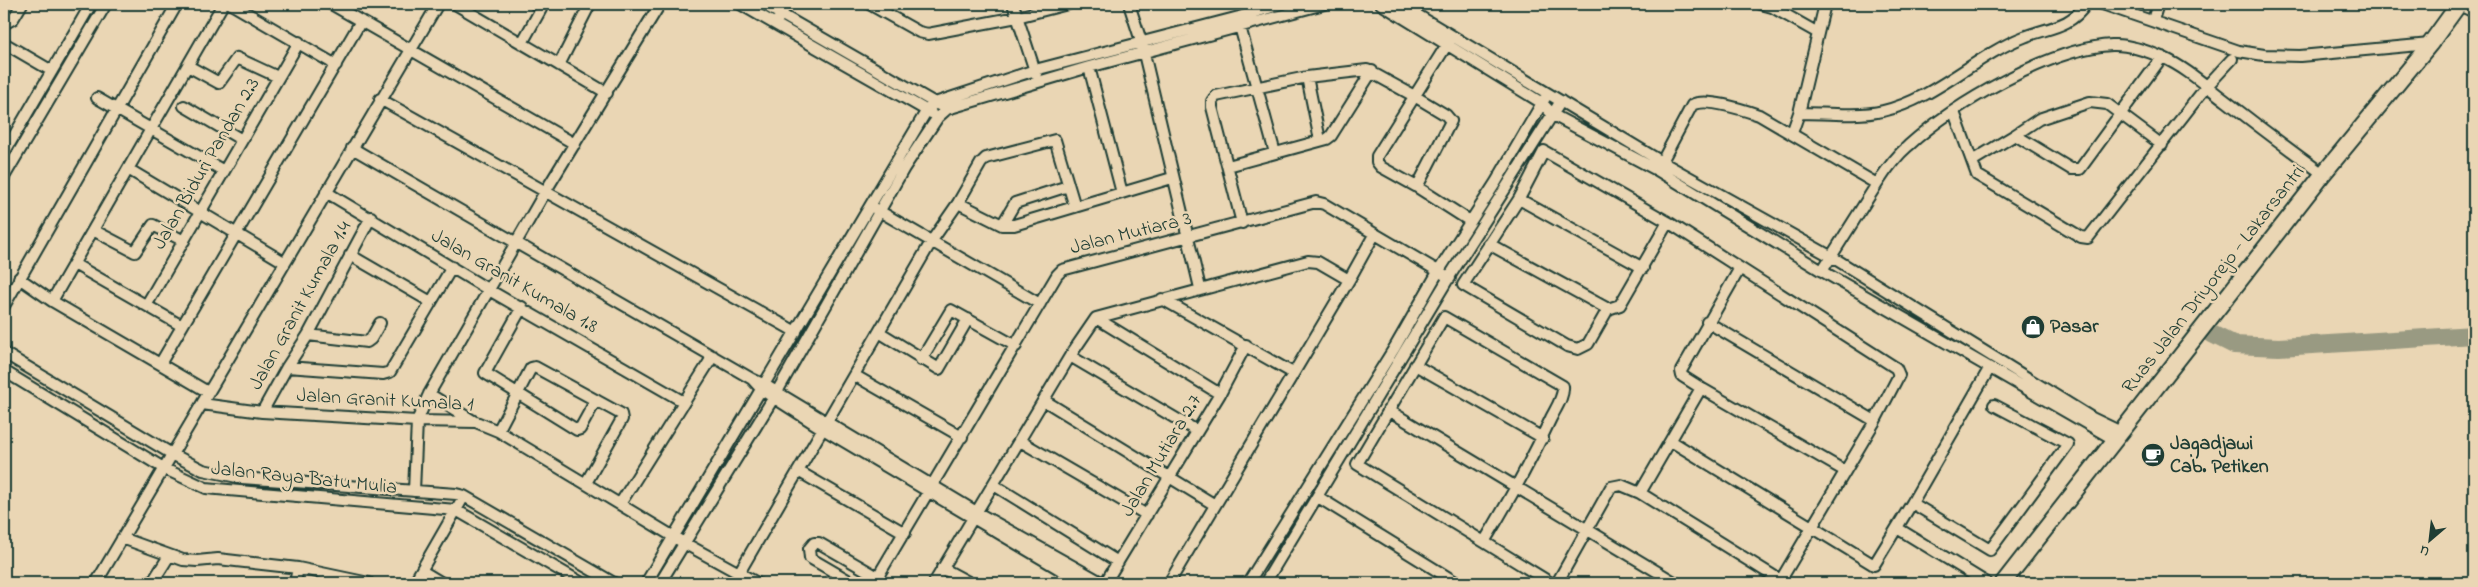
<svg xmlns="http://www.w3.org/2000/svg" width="2478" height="587" font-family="'Indie Flower',sans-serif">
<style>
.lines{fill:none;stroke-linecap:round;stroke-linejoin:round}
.river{stroke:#999a82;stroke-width:18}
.street-casing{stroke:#1f3d34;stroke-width:14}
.secondary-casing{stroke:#1f3d34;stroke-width:19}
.street{stroke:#ead6b4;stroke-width:10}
.secondary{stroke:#ead6b4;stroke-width:15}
.labels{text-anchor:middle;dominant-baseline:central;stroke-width:5;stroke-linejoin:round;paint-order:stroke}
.street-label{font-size:20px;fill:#1f3d34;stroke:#ead6b4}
.poi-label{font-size:20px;font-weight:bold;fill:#1f3d34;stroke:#ead6b4;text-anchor:start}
</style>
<rect width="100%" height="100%" fill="#ead6b4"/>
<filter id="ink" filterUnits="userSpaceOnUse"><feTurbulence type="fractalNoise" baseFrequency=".02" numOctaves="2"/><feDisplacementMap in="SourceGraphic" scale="10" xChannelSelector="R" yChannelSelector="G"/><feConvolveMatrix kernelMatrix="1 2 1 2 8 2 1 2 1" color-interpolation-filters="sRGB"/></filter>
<g filter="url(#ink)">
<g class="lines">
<!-- river -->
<path class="river" d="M2212,334L2234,345L2279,347L2474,335"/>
<!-- street casing -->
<g class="street-casing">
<path id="street" d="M231,4L336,65
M331,4L575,144
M455,4L607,93
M740,4L931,113
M763,4L935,103L1035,70L1239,17L1281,4
M869,4L919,32L928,34L1017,17L1068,4
M1013,4L1036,74
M1129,4L1141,41L1200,288
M1381,4L1542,103L1553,115L1657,170L1822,271L2115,440
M1399,4L1662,162L1832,257L2092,418L2121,432
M1761,4L1772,7L1818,33
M1825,4L1799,113C1824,113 1858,117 1883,111C1935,99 1975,56 2024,37C2049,27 2070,28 2086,4
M2102,4L2239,51L2264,55L2300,56L2430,44
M2459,5L2474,12
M778,19L787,4
M2153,20L2158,4
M1239,23L1275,153
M4,24L13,19L22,4
M4,43L52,71
M522,43L541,9L535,4
M559,65L590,4
M188,66L219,83L237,58L278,77
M1089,67L1122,193
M1307,77L1320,140
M97,98L224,171
M380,99L796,332
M184,106L242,140
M1954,112L1977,175L2081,237L2088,238L2206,87L2232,59
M1792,133L1799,113
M2015,135L2039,119L2090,102L2107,104L2162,145
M352,148L752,379
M4,153L91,4
M1972,161L2015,135L2071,169H2080L2162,57
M1228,166L1327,139L1331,136L1372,71
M1659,167L1692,105C1706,97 1744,110 1759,115L1877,184L1822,271
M128,169L284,262
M4,177L106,4
M1877,184C1886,170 1895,157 1908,146C1954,104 2050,48 2112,45C2128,44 2150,52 2164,58C2186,68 2206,86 2226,101C2258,126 2290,150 2323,174
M1417,187L1470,221
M326,192L489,290L684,402
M1519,199L1643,268
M958,203L1002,225H1014L1172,178
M874,208L1040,304
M1668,222L1620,305L1608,309L1588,344L1578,349L1567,346L1463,285L1519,199L1544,151L1668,222L1896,368L1899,375L1875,421L1779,583
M1242,223L1212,107V101L1216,96L1307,77L1367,70L1416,97L1446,115L1451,121L1417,187L1381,167L1377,162V156L1451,38
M1002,225L1015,203L1068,186
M93,230L135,252L153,225L184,241
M1489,244L1608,309
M350,255L431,302
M74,264L182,326
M19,278L52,301L208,392
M1162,299L1293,373
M52,301L223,4
M147,304L299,42
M4,306L177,4
M522,307L485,373L577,430L580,429L596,400
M1096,318L1220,394
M1707,322L1875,421
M879,332L939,369L968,319
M308,335L367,342L371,339L380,323
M4,353L172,454L203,470L242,478L456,494L464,496L614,583
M1070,356L1197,431
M921,360L951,310L1016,346
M160,364L361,21
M1415,365L1543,438
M287,367L383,374L390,372L452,267
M4,371L165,469L206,488L456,510L582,583
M854,375L962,437
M1701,388L1845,471
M429,394L475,422
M1045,401L1215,505
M202,404L262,412L417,421L476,422L498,431L684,543L757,583
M1388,410L1676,583
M262,412L287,367L308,335L371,217
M498,431L531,368L535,367L621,414L622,419L586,483
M1020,441L1147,515
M1671,441L1874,565L1912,503L1990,550L2068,444L1994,405
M798,471L905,533
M994,485L1118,562
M414,491L417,421L429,394L545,192L660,4
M1640,493L1780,580
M1318,497L1457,583
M1912,503L1989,369
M620,504L713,356
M1897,528L1987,583
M122,538L183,560L197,561L218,559L298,568L369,583
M1484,542C1509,501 1531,461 1551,418C1556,408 1564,397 1563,386L1444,317L1357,464L1551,583
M942,568L970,583
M422,571L442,583
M739,573L931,242L958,203L981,163L986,158L1055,140L1075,207
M96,583L438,4
M152,583L169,556
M295,583L298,568
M414,583L464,496
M646,583L927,110L935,103L947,109
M660,583L774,397L904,168L938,117L947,109L1089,67L1324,4
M853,583L810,558L809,549L814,543H819L878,577
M874,583L1057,275L1062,270L1316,202L1324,204L1450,278
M934,583L1070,356L1096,318L1308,261L1318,262L1349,280
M1083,583L823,429L762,390L752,379L765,385L978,513L1103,583
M1105,583L1220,394L1246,345
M1169,583L1349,280L1374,235
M1248,583L1395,347L1438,272L1496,182L1545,98
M1265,583L1451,274L1561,101
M1557,583L1611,487L1621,485L1640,493L1701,388L1682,376L1681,371L1740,268"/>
</g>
<!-- secondary casing -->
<g class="secondary-casing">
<path id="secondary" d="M2003,583L2323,174L2430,44L2459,4"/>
</g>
<!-- street -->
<use href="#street" class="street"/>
<!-- secondary -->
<use href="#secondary" class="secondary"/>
</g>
</g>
<!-- icons -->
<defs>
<g id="shop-disc" transform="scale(1.25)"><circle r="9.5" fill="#1f3d34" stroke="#ead6b4"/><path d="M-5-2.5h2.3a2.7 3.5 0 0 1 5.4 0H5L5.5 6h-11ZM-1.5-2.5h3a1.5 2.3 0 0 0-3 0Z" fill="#fff"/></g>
<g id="cafe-disc" transform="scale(1.25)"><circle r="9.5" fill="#1f3d34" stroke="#ead6b4"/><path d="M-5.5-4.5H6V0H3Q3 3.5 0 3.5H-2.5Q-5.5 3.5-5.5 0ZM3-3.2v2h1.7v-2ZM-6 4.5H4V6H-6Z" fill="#fff"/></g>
</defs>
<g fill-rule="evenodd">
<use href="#shop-disc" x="2033" y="327"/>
<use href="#cafe-disc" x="2153" y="455"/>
</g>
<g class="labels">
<!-- street labels -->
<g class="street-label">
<text transform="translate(207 164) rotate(-60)">Jalan Biduri Pandan 2.3</text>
<text transform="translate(1131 234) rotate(-14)">Jalan Mutiara 3</text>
<text transform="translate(2214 280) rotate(-52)">Ruas Jalan Driyorejo - Lakarsantri</text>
<text transform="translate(514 282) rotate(30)">Jalan Granit Kumala 1.8</text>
<text transform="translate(301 306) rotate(-61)">Jalan Granit Kumala 1.4</text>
<text transform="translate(385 401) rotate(3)">Jalan Granit Kumala 1</text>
<text transform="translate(1162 456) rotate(-59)">Jalan Mutiara 2.7</text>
<text transform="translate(304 479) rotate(6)">Jalan Raya Batu Mulia</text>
</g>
<!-- poi labels -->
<g class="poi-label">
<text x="2050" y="327">Pasar</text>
<text x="2170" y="444">Jagadjawi<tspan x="2170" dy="23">Cab. Petiken</tspan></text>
</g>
</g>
<!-- margin -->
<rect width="2478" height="587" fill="none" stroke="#ead6b4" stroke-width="20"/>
<rect x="10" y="10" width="2458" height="567" fill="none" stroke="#1f3d34" stroke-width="2" filter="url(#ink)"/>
<!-- north arrow -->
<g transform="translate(2430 540) rotate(208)" stroke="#ead6b4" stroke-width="4" paint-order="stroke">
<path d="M0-4L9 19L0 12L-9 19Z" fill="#1f3d34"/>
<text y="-8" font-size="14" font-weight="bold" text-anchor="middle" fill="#1f3d34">U</text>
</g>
</svg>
